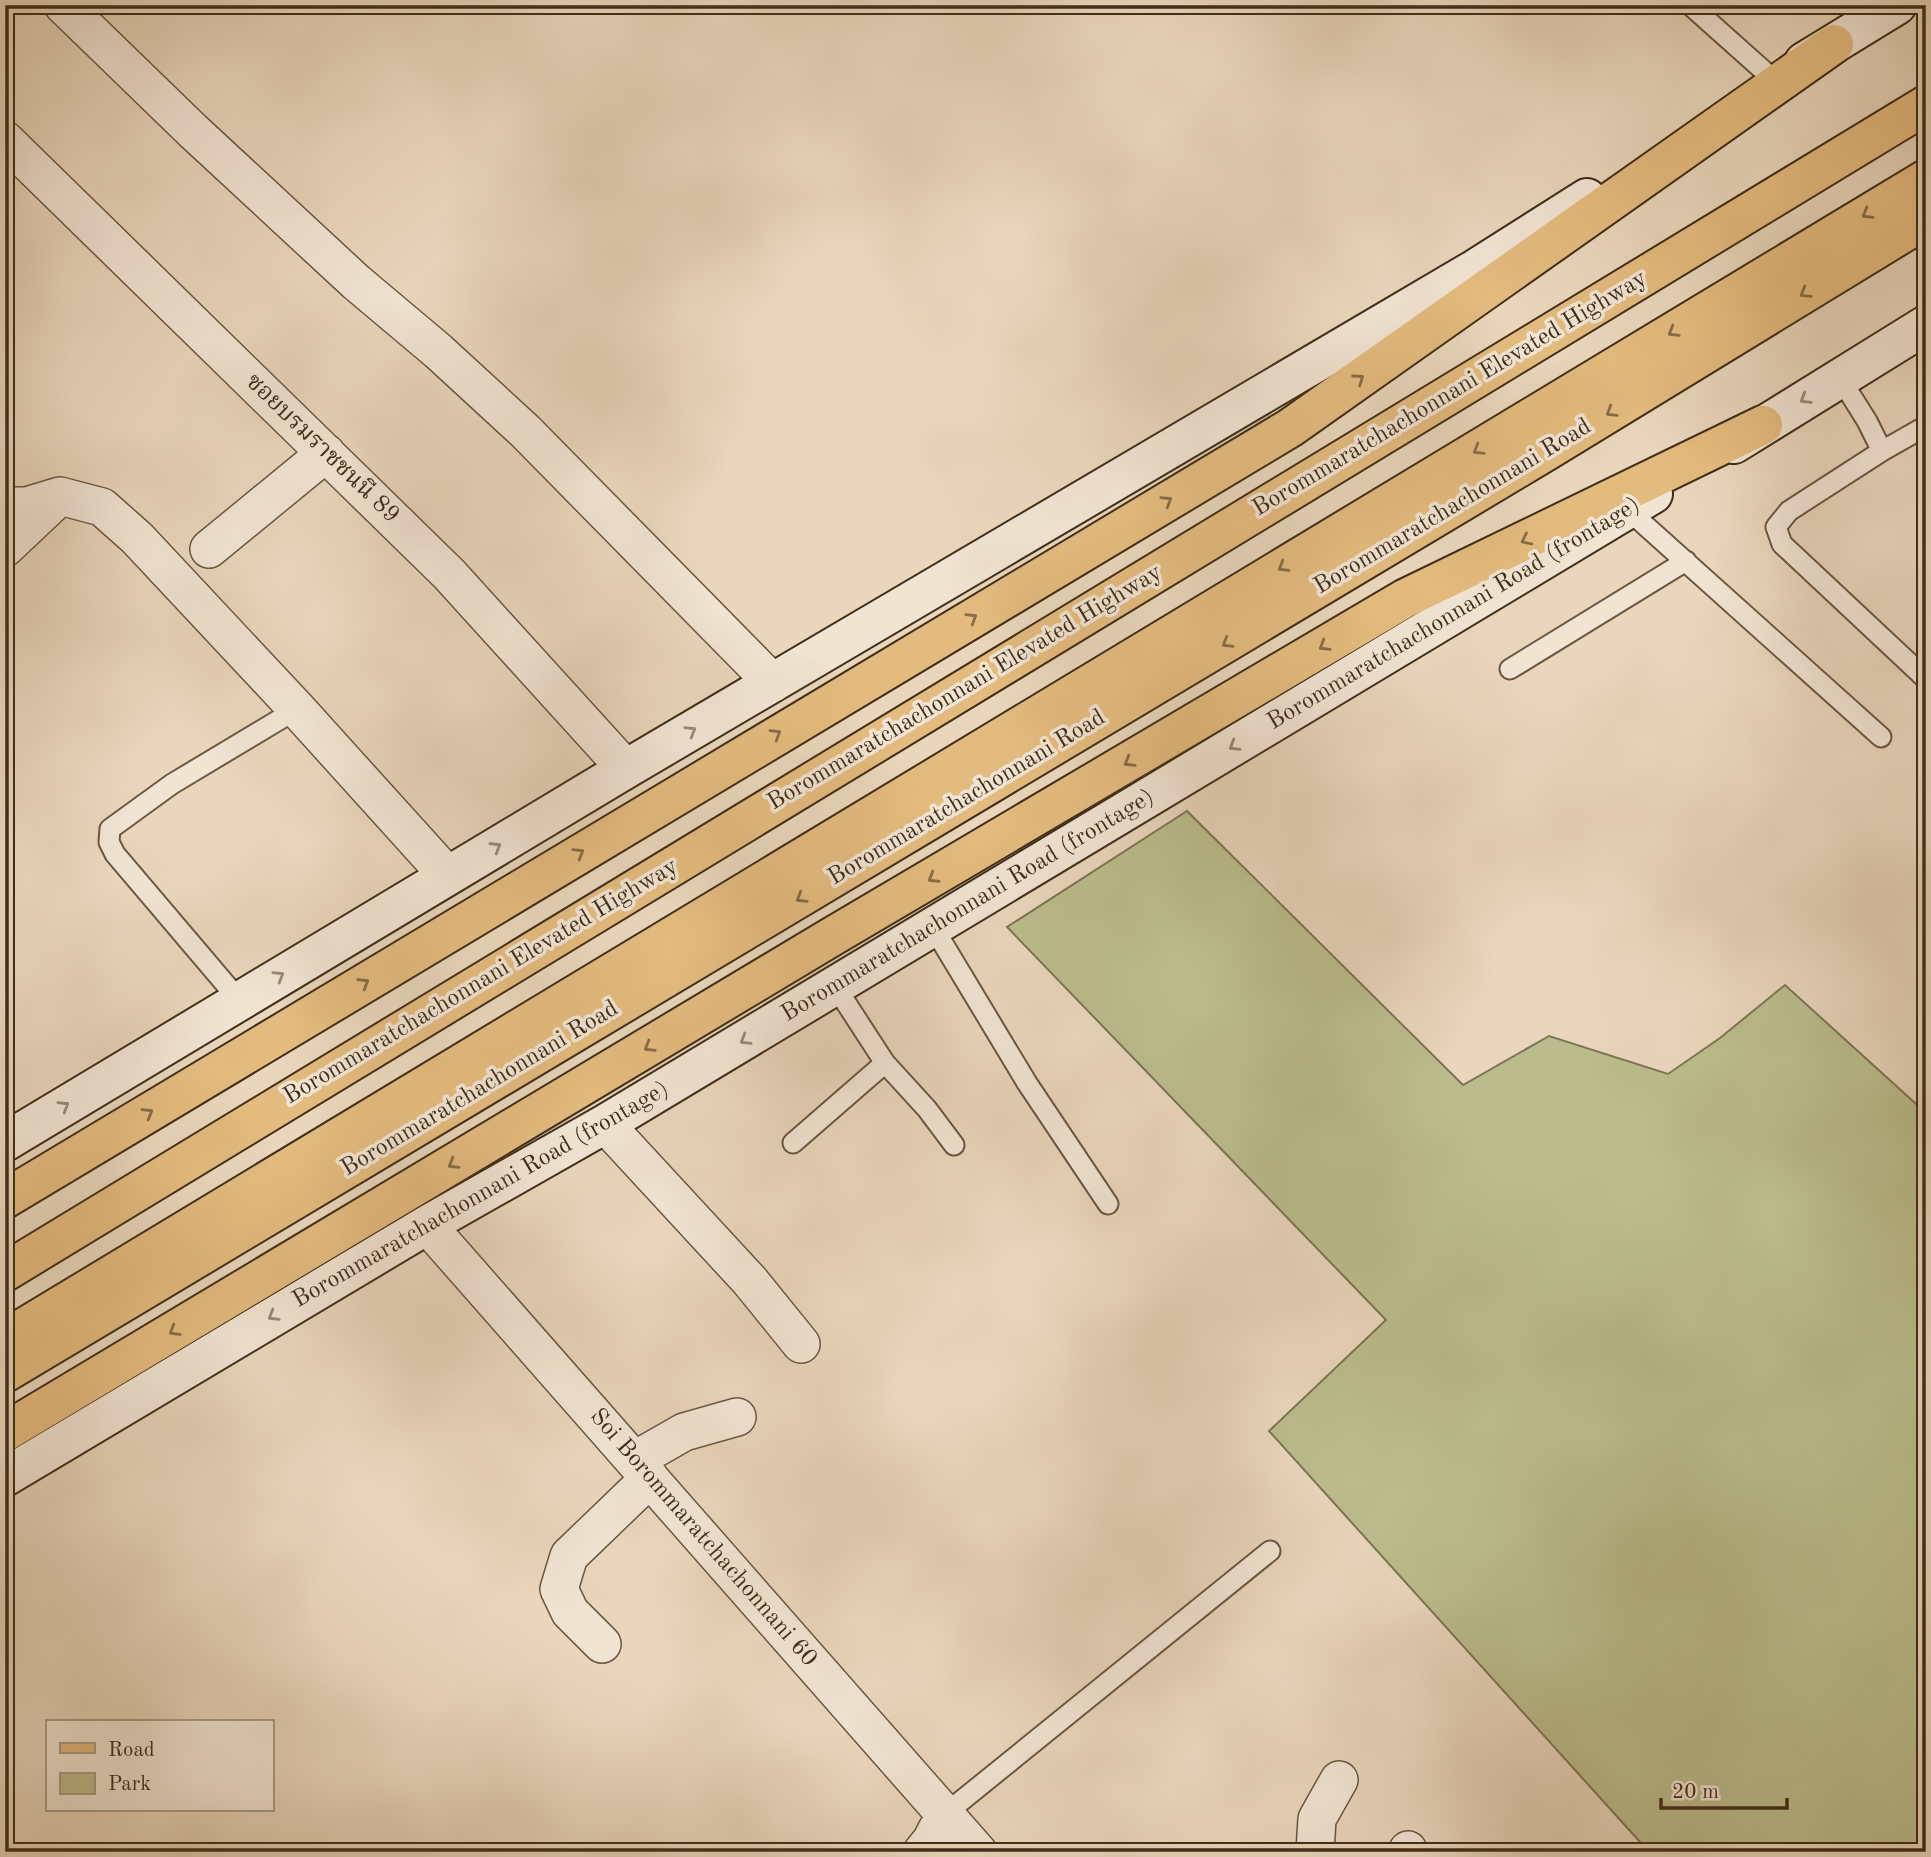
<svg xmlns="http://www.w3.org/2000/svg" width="1931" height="1857" font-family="'Old Standard TT','Noto Serif Thai',serif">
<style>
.green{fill:#bbbc8d;stroke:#7d7553;stroke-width:2}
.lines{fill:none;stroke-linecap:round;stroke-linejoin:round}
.service-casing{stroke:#6a5842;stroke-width:23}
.minor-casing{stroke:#6a5842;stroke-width:40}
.secondary-casing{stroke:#3f2e19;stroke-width:42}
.primary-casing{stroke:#3f2e19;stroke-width:42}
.service{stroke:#f1e4d3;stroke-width:19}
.minor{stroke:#f1e4d3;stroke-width:37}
.secondary{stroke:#f1e4d3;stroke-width:38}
.primary{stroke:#e4bb7e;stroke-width:38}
.oneway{stroke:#896d46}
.oneway2{stroke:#988976}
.labels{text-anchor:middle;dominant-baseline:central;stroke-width:7;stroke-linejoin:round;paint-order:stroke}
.street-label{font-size:24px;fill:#3f2e19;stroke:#f1e4d3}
</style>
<rect width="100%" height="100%" fill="#e9d6bc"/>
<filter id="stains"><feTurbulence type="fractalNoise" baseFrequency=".00286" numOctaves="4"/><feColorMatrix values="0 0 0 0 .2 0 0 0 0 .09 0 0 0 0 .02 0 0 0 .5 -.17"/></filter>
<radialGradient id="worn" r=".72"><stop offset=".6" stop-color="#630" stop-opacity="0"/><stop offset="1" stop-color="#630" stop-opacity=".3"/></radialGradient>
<!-- green -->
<path class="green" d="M1187,811L1463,1085L1549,1036L1668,1074L1720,1038L1785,985L1926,1113V1852H1649L1269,1431L1386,1320L1007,927Z"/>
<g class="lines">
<!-- service casing -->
<g class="service-casing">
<path id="service" d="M1690,5L1774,80
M1840,378L1867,421L1882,451L1926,426
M1882,451L1789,511L1776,527L1782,544L1924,677
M1628,510L1881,737
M1510,669L1686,561
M933,927L1027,1083L1108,1204
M835,986L885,1063L927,1109L954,1145
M239,1000L115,854L109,842L110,829L172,784L297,709
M793,1143L885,1063
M945,1814L1270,1551"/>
</g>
<!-- minor casing -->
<g class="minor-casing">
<path id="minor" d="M63,5L193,131L356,282L438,351L525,431L773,683
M5,140L449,574L626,769
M5,506H27L60,496L102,507L137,538L297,709L448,876
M5,548L58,498
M209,549L326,453
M605,1124L750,1281L801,1344
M427,1225L978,1852
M635,1460L684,1432L737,1417
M602,1644L570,1612L559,1589L569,1556L650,1478
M922,1852L931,1841L945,1814
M1315,1852L1317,1819L1339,1780
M1407,1852L1408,1850"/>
</g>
<!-- secondary casing -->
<g class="secondary-casing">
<path id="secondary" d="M1804,62L1897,5
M1734,444L1926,325
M5,1142L626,769L1475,269L1587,198
M5,1477L427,1225L605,1124L1653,494"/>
</g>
<!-- primary casing -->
<g class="primary-casing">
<path id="primary" d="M5,1199L1290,428L1834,44
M5,1272L1926,105
M5,1339L1926,179
M5,1373L1545,452L1926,219
M5,1432L833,936L1404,599L1763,425"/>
</g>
<!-- service -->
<use href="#service" class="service"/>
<!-- minor -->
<use href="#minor" class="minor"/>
<!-- secondary -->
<use href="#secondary" class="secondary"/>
<!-- primary -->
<use href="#primary" class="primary"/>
</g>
<!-- one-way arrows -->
<defs><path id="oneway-chevron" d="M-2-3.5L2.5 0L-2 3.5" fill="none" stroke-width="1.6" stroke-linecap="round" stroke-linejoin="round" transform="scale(1.75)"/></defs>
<g class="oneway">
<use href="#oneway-chevron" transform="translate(1867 214) rotate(149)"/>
<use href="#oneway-chevron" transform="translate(1805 293) rotate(148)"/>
<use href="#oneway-chevron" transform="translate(1673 332) rotate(149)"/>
<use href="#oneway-chevron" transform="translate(1359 379) rotate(-35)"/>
<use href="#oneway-chevron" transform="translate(1611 412) rotate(148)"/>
<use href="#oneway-chevron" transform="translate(1478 450) rotate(149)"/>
<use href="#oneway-chevron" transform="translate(1167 501) rotate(-31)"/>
<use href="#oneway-chevron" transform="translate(1526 540) rotate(154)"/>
<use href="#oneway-chevron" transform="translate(1283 567) rotate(149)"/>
<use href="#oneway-chevron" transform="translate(972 618) rotate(-31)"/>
<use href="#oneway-chevron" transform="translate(1227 643) rotate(149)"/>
<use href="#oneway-chevron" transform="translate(1324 646) rotate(149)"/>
<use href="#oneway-chevron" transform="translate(776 734) rotate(-31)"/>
<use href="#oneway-chevron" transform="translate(1129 762) rotate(149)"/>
<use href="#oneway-chevron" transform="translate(579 853) rotate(-31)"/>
<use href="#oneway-chevron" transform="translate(933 878) rotate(149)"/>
<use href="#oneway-chevron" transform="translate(801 898) rotate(149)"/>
<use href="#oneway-chevron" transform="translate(364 983) rotate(-31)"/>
<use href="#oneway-chevron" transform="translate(649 1047) rotate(149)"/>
<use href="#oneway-chevron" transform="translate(148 1113) rotate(-31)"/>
<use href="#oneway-chevron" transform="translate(453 1164) rotate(149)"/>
<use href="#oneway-chevron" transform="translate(174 1331) rotate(149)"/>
</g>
<g class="oneway2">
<use href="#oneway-chevron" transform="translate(1805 399) rotate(148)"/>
<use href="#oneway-chevron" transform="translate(691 731) rotate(-31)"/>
<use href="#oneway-chevron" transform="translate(1234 746) rotate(149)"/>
<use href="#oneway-chevron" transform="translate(496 847) rotate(-31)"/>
<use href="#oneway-chevron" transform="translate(279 976) rotate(-31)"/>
<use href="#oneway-chevron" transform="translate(745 1040) rotate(149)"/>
<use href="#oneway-chevron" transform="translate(64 1106) rotate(-31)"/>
<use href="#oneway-chevron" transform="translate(273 1316) rotate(149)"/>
</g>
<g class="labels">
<!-- street labels -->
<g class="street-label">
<text transform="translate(1450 394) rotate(-31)">Borommaratchachonnani Elevated Highway</text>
<text transform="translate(322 449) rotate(44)">ซอยบรมราชชนนี 89</text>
<text transform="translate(1453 507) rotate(-31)">Borommaratchachonnani Road</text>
<text transform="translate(1454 614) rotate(-31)">Borommaratchachonnani Road (frontage)</text>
<text transform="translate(965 688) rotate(-31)">Borommaratchachonnani Elevated Highway</text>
<text transform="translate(967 798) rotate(-31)">Borommaratchachonnani Road</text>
<text transform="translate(968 906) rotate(-31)">Borommaratchachonnani Road (frontage)</text>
<text transform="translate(481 982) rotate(-31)">Borommaratchachonnani Elevated Highway</text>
<text transform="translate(480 1089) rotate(-31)">Borommaratchachonnani Road</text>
<text transform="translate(481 1195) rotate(-30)">Borommaratchachonnani Road (frontage)</text>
<text transform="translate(703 1538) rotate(49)">Soi Borommaratchachonnani 60</text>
</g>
</g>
<!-- margin -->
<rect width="1931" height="1857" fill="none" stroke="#e9d6bc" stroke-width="28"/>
<rect x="7" y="7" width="1917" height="1843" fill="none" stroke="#3f2e19" stroke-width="3.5"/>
<rect x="14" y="14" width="1903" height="1829" fill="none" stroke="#3f2e19" stroke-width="2"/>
<!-- legend -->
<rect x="46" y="1720" width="228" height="91" fill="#f1e4d3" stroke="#aa9b89" stroke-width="2"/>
<rect x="60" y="1743" width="35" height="10" fill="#e4bb7e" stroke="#aa9b89" stroke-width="2"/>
<text x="108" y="1756" font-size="21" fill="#3f2e19">Road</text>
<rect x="60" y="1773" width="35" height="21" fill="#bbbc8d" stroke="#aa9b89" stroke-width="2"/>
<text x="108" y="1790" font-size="21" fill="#3f2e19">Park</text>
<!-- scale -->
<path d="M1661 1798v10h126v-10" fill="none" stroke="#3f2e19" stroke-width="3.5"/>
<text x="1672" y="1798" font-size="21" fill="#3f2e19" stroke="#f1e4d3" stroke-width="5" paint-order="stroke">20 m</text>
<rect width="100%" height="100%" filter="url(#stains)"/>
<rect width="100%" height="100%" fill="url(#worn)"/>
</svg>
